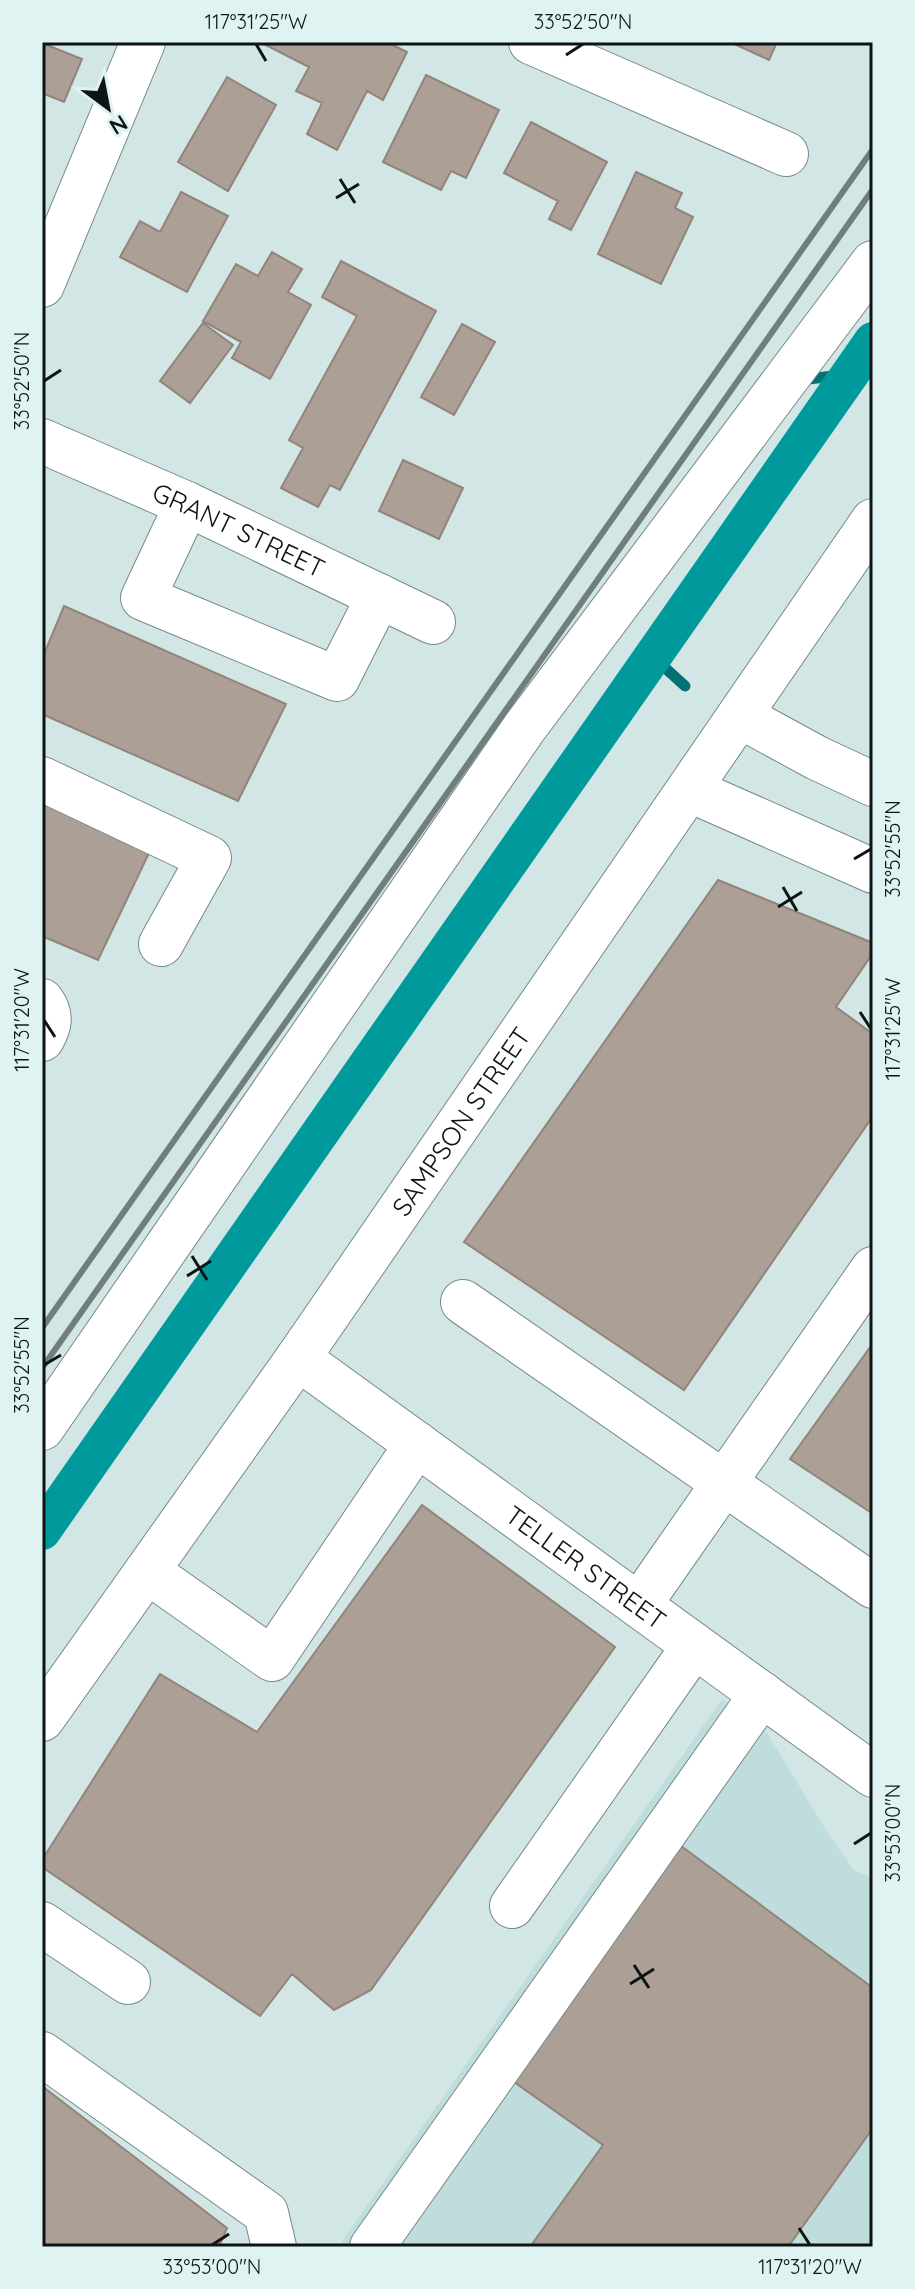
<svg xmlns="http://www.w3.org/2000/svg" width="915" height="2289" font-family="Quicksand,sans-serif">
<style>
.built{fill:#bfdddd}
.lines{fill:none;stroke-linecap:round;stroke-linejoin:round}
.stream{stroke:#047274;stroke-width:11}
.canal{stroke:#009a9c;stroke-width:38}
.building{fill:#ac9f95;stroke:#92847b;stroke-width:2}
.minor-casing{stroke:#768988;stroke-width:46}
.minor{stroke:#fff;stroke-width:44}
.rail{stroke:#707e7e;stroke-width:6}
.ticks{fill:none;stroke:#0d1415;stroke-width:3}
.labels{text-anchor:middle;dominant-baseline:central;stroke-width:6;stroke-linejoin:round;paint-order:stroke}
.street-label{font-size:26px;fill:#0d1415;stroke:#dff3f3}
.neatline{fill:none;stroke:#0d1415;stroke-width:3}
.ticks-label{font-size:20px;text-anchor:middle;fill:#0d1415}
</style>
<rect width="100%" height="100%" fill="#d2e6e6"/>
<!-- built -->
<path class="built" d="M722,1699L767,1733L826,1830L854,1870L873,1878V2247H338Z"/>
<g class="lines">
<!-- stream -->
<path class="stream" d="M800,380L850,374
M652,656L685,686"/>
<!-- canal -->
<path class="canal" d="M42,1531L873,341"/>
</g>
<!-- building -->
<path class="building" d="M260,42H387L407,52L383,100L367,91L337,150L307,134L322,103L296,91L309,67Z
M730,42H777L769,60Z
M42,43L82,59L64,102L42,93Z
M426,75L499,110L466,178L451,171L441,190L383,162Z
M227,77L276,105L228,191L178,162Z
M531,122L607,162L571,230L549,219L558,201L504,173Z
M636,172L682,193L675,208L693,217L661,284L598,254Z
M181,192L228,216L187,292L120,257L140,221L160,232Z
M272,252L302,269L288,292L311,305L270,379L232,358L241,342L203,321L236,264L258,276Z
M341,261L436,311L340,490L330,485L318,507L281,488L303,448L289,440L357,316L322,297Z
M203,323L233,345L190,403L160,381Z
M462,324L495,342L454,415L421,397Z
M403,460L463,488L439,539L379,511Z
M64,606L286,704L238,801L42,714V659Z
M42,801L150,851L98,960L42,936Z
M718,880L873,943V953L836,1007L873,1034V1116L684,1390L464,1242Z
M873,1343V1514L790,1459Z
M422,1505L615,1647L371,1990L334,2010L292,1974L260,2016L42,1867V1860L160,1674L257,1732Z
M677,1843L873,1988V2128L788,2247H530L603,2145L504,2075Z
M42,2086L227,2228L219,2247H42Z"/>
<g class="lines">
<!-- minor casing -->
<g class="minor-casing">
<g id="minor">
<path d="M531,42L786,154"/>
<path d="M42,285L143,42"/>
<path id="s1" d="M42,441L187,504L433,622"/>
<path d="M187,504L143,598L337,679L379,596"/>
<path d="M740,716L817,758L873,784"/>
<path d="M42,779L209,858L161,944"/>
<path d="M690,790L873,871"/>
<path d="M42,1001C52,1015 50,1025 42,1039"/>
<path d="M463,1302L873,1586"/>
<path id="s2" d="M298,1358L873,1775"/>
<path d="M42,1428L525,727L873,263"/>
<path d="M147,1571L272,1659L417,1444"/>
<path d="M639,1605L873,1269"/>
<path id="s3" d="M42,1719L298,1358L873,521"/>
<path d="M512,1906L694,1646"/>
<path d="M42,1924L128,1982"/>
<path d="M42,2054L266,2213L274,2247"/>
<path d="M372,2247L762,1694"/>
</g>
</g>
<!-- minor -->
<use href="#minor" class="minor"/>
<!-- rail -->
<path class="rail" d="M42,1328L873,149
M42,1368L873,189"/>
</g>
<!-- ticks -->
<path class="ticks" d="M256,44L266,61M566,55L583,44M340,179L355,203M336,198L359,184M44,381L61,370M854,859L871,849M783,887L797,911M778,907L802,892M860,1012L871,1029M44,1020L55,1037M192,1256L207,1280M187,1276L211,1261M44,1365L61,1355M854,1844L871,1833M634,1965L649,1988M630,1984L654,1969M799,2228L810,2245M212,2245L229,2234"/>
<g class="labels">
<!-- street labels -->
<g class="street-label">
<text stroke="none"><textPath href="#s1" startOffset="216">GRANT STREET</textPath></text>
<text stroke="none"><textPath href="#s3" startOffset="730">SAMPSON STREET</textPath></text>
<text stroke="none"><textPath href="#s2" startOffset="356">TELLER STREET</textPath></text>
</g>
</g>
<!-- border -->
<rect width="915" height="2289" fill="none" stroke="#dff3f3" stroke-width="88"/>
<!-- north arrow -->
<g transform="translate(108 108) rotate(148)" stroke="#dff3f3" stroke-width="6" paint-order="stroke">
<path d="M0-6L14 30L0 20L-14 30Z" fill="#0d1415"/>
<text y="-12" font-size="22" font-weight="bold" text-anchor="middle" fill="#0d1415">N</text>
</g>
<rect x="44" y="44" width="827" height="2201" class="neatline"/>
<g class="ticks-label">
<text x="256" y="29">117°31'25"W</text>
<text x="583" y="29">33°52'50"N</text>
<text transform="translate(22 381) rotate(-90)" y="7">33°52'50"N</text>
<text transform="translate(893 849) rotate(-90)" y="7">33°52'55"N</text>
<text transform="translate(22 1020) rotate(-90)" y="7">117°31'20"W</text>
<text transform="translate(893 1029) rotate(-90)" y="7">117°31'25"W</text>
<text transform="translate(22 1365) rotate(-90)" y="7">33°52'55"N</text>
<text transform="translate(893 1833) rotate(-90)" y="7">33°53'00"N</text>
<text x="212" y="2274">33°53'00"N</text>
<text x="810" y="2274">117°31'20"W</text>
</g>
</svg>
